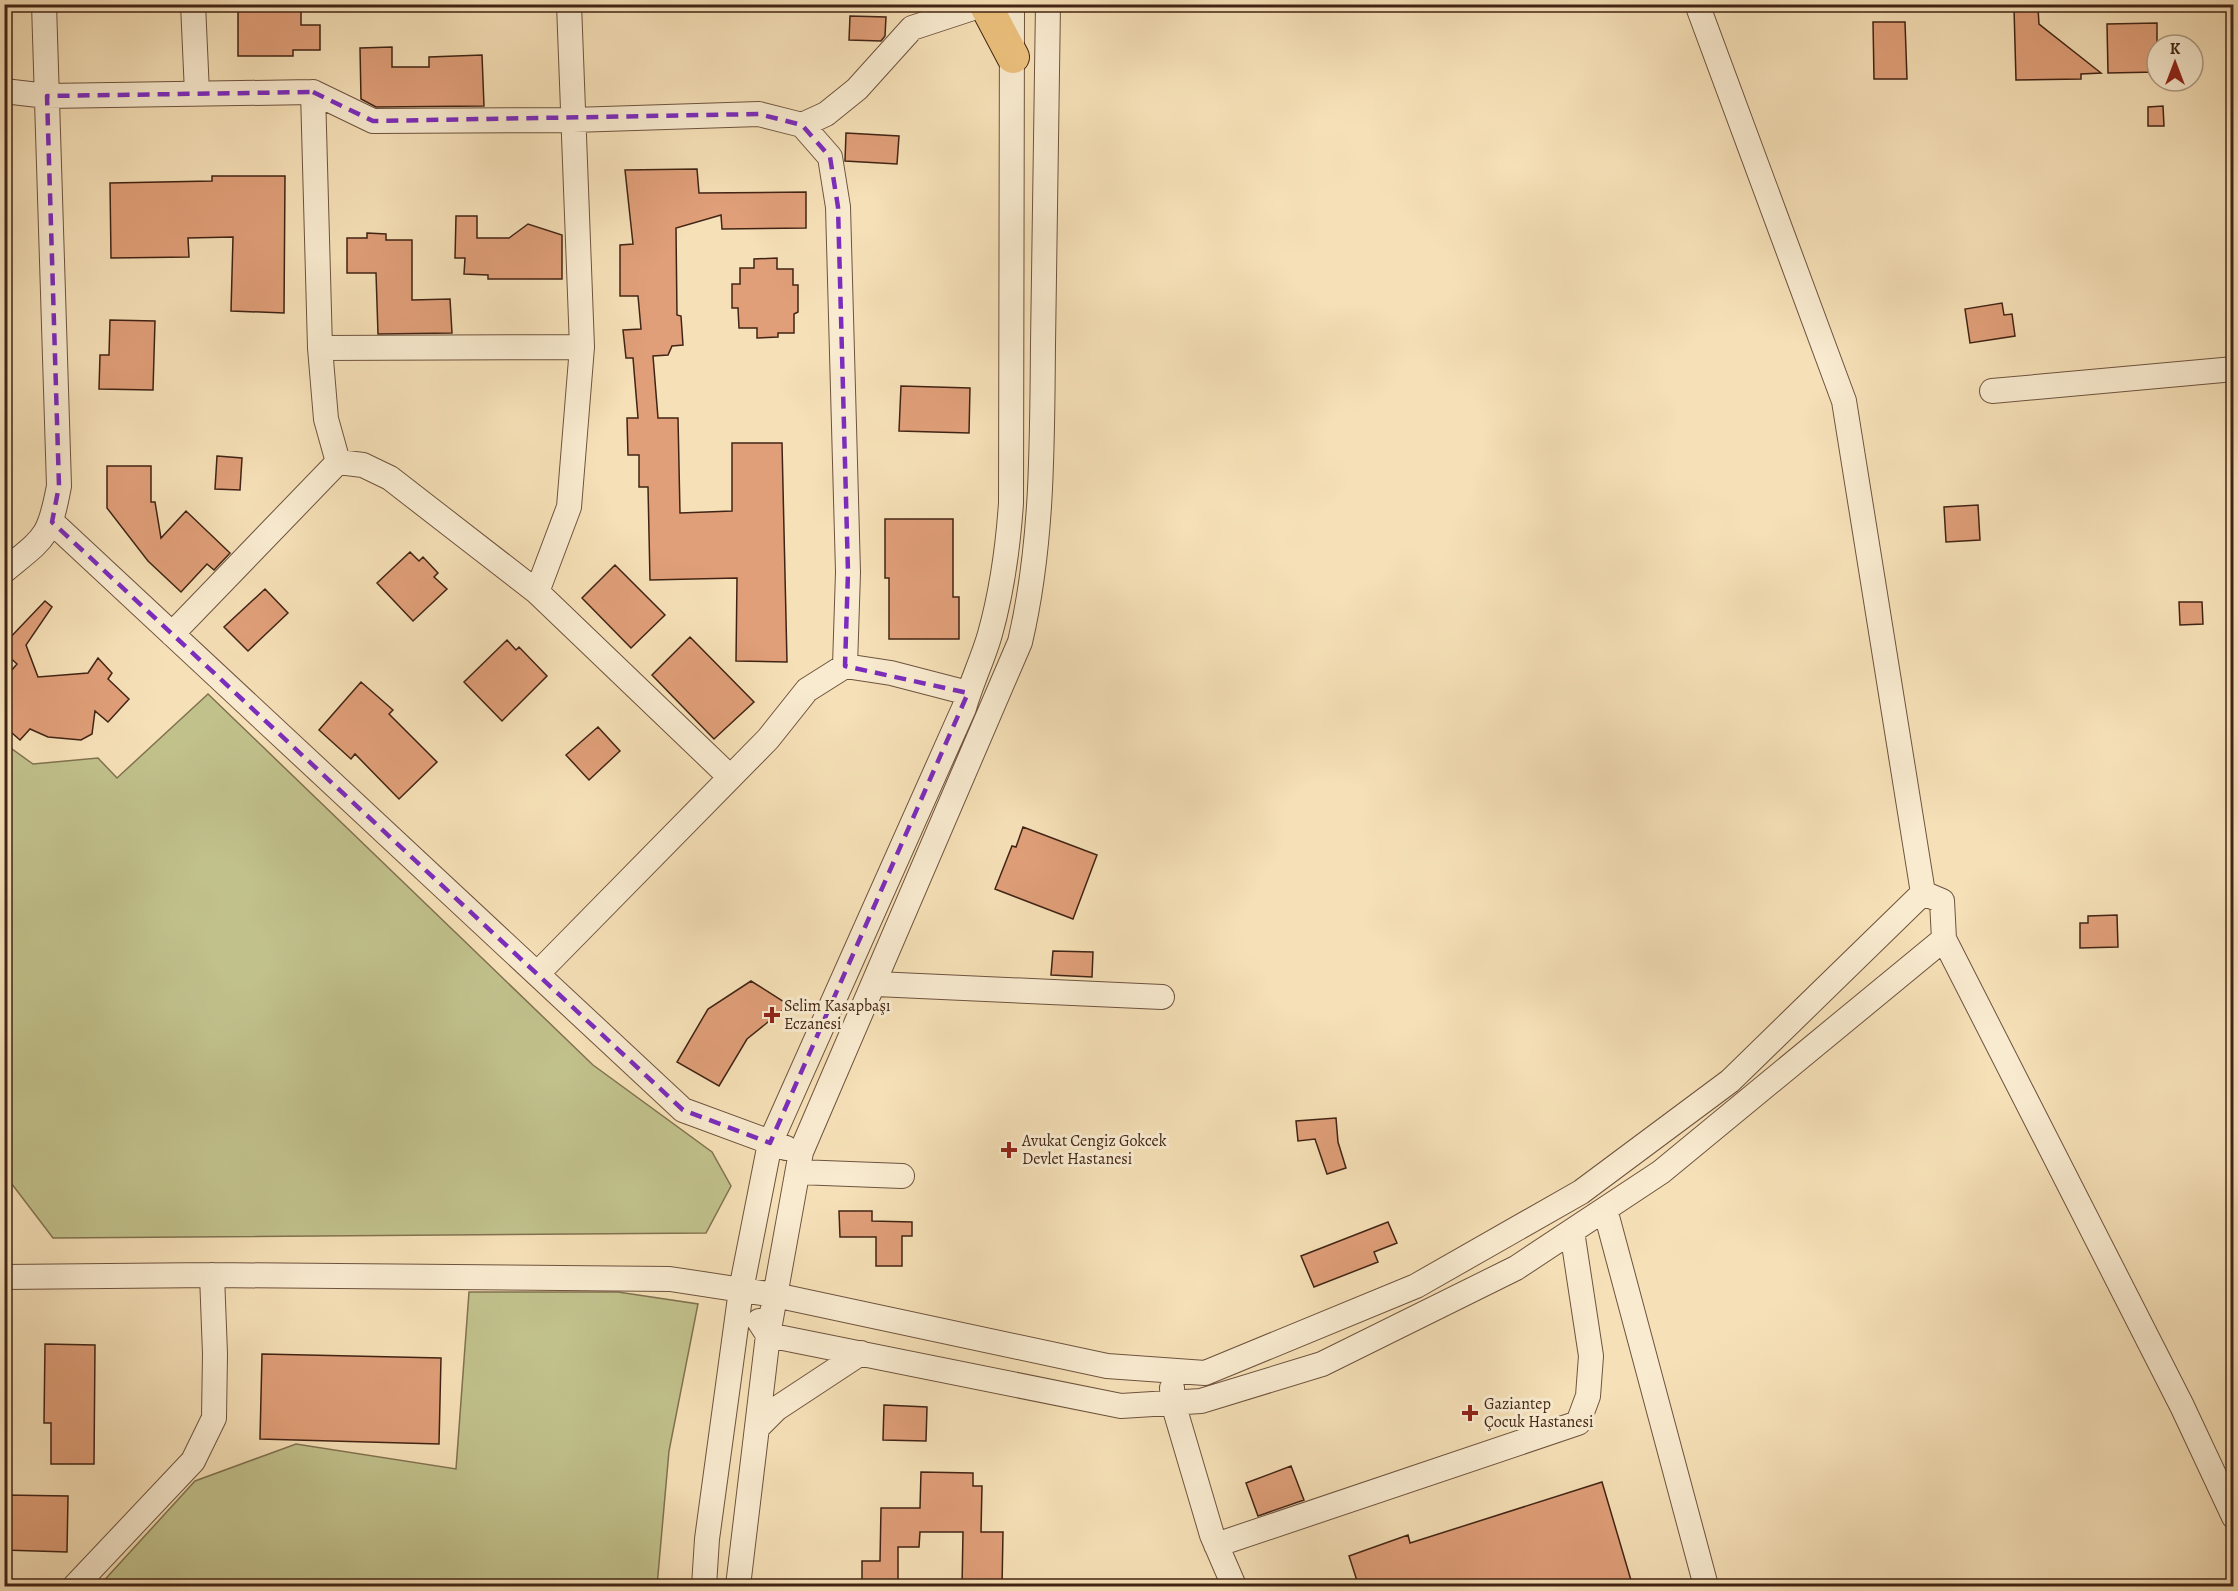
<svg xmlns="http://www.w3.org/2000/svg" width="2238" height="1591" font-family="Alegreya,serif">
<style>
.green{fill:#c1c18c;stroke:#817250;stroke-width:1.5}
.building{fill:#e09f79;stroke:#412415;stroke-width:1.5}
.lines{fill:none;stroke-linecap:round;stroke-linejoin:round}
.minor-casing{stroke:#6e533e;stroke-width:26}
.major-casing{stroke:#412415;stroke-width:34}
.minor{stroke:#f9ebd0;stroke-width:24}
.major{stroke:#ebc07c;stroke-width:32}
.marked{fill:none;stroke:#7b2cbf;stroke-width:4.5;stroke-dasharray:12 8;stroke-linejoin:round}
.poi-dot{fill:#8f2418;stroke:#f9ebd0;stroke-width:2}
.labels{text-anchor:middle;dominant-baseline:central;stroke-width:6;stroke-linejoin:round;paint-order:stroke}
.poi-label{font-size:16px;fill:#412415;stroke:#f9ebd0;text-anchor:start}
</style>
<rect width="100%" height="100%" fill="#f6e0b7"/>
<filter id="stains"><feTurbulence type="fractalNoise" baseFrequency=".00333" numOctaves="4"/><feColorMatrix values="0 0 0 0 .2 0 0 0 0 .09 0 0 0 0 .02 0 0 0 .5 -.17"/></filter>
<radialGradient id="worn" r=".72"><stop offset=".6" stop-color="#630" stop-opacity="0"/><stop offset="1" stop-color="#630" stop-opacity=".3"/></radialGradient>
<!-- green -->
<path class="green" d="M208,694L593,1065L712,1152L731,1186L706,1233L53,1238L5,1175V744L33,764L98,758L117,778Z
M469,1292H618L698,1304L669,1451L657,1586H99L195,1481L296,1444L456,1469Z"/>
<!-- building -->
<path class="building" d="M238,4H301V25H320V50H293V56H238Z
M2014,8H2038L2039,24L2101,73L2081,74V79L2016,80Z
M850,16L886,17L885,36L881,41L849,40Z
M1873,22H1905L1907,79H1874Z
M2157,23V72L2108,73L2107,24Z
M392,47V67H429V57L482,55L484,106L376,107L361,99L360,48Z
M2163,106L2164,126H2148V107Z
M846,133L899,136L897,164L845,161Z
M697,169L699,193L806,192V228L722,229L721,215L676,228L677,315L681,316L683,345L672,346L668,355L653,356L658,418H678L680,513L732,511V443H782L787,662L736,661L737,578L650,580L648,487H639V455H628L627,418H638L633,358H626L623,330L641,329L638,296H620V245L633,244L625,170Z
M212,176H285L284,313L231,311L233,237L188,238L189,257L111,258L110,183L212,181Z
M456,216H477V238H509L528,224L562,235V279H488V275L464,274L465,258H455Z
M367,233L386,234V240H412V300L450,299L452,333L378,334L376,273H347V238H367Z
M777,258V269H793V285H798V312L794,314V333H778V337L757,338V328H739L738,308H732V284H740V268H754V259Z
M2002,303L2004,315L2012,314L2015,336L1970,343L1965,309Z
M110,320L155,321L153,390L99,389L100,355H109Z
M901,386L970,388L969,433L899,431Z
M217,456L242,458L240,490L215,489Z
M107,466H151V502H155L161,538L186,511L230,553L214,570L207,564L181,592L148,561L107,508Z
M1978,505L1980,540L1946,542L1944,507Z
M885,519H953V597H959V639H889V578H885Z
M410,552L419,561L423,557L438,573L434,577L447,589L413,621L377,583Z
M615,565L665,615L631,648L582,598Z
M265,589L288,613L248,651L224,627Z
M45,601L52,607L26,645L38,677L88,673L98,658L112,673L108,679L129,699L108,722L95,711L92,734L81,740L48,737L30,729L20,740L4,726V679L17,664L4,652V644Z
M2179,602H2202L2203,624L2180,625Z
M690,637L754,702L714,739L652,675Z
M507,640L516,650L519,647L547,676L502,721L464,682Z
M361,682L393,710L389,714L437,762L399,799L355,754L351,759L319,730Z
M598,727L620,751L589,780L566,755Z
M1023,827L1097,855L1073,919L995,889L1012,846L1016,847Z
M2117,915L2118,947L2080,948V923H2088V916Z
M1053,951L1093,952L1092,977L1051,975Z
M751,981L789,1005L747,1039L719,1086L677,1062L708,1009Z
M1336,1118L1338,1142L1346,1168L1327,1174L1315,1139L1298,1141L1296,1121Z
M839,1211H872V1221L912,1222V1236H902V1266H876V1237H840Z
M1388,1222L1397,1243L1374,1252L1378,1262L1314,1287L1301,1256Z
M45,1344L95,1345L94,1464H51V1423H44Z
M262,1354L441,1358L439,1444L260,1439Z
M884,1405L927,1407L926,1441L883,1440Z
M1291,1466L1304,1500L1258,1516L1246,1483Z
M921,1472L973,1473V1486H982L981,1532H1003L1002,1587H962L963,1532H920L919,1547H898V1587H862V1561H880L881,1508H920Z
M1602,1482L1633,1587H1359L1349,1556L1408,1535L1410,1543Z
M4,1495L68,1496L67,1552L4,1550Z"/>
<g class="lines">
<!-- minor casing -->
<g class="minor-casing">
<path id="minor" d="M193,4L197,93
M1697,4L1844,401L1923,893L1942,901L1944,939L2182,1406L2234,1517
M4,91L47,96L313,92L373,121L573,120L759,114L802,125L826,114L857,89L912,28L985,4
M313,92L320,348L326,419L338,462
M802,125L830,157L838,207L848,572L845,666
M320,348L582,347
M1992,391L2234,369
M52,522L683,1110L786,1148
M4,571C45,537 49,539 59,486L44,4
M537,592L569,507L582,347L569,4
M172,634L338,462L363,465L390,478L537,592L730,777
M537,974L768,739L807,690L845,666L891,673L968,693
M876,984L1162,997
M798,1172L902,1176
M1605,1209L1706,1586
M4,1277L212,1275L670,1279L775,1295L1107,1366L1205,1373L1416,1286L1581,1192L1730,1081L1923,893
M759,1321L768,1335L1121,1406L1201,1401L1322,1364L1516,1268L1661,1172L1944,939
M1172,1388L1173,1403L1212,1535L1234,1586
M758,1427L776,1409L861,1353
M1216,1545L1578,1423L1588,1396L1591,1356L1572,1231
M75,1586L193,1461L214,1418L215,1354L212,1275
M704,1586L707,1539L741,1290L770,1143L964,708C971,683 983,659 990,634C1002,591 1008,547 1011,503L1012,4
M738,1586L768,1335L801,1152L1020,642C1043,544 1042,444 1043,344C1045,231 1047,118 1048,4"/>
</g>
<!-- major casing -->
<g class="major-casing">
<path id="major" d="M985,4L1013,57"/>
</g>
<!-- minor -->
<use href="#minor" class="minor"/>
<!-- major -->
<use href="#major" class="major"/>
</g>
<!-- marked area -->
<path class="marked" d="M313,92L373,121L759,114L802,125L830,157L838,207L848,572L845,666L968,693L770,1143L683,1110L52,522L59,486L47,96Z"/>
<!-- markers -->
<g class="poi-dot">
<path d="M769 1006h6v6h6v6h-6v6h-6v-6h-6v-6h6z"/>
<path d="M1006 1141h6v6h6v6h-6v6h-6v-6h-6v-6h6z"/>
<path d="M1467 1404h6v6h6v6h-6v6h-6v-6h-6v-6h6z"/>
</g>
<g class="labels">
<!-- poi labels -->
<g class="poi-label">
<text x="784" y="1006">Selim Kasapbaşı<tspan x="784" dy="18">Eczanesi</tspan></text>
<text x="1022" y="1141">Avukat Cengiz Gokcek<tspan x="1022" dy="18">Devlet Hastanesi</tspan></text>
<text x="1484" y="1404">Gaziantep<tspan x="1484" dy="18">Çocuk Hastanesi</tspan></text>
</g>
</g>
<!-- margin -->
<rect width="2238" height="1591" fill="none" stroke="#f6e0b7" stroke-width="24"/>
<rect x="6" y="6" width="2226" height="1579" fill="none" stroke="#412415" stroke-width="3"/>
<rect x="12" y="12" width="2214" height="1567" fill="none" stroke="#412415" stroke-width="1.5"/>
<!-- north arrow -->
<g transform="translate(2175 63)"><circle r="28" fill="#f9ebd0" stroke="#af9b85" stroke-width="1.5"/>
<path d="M0-4.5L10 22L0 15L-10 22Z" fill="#8f2418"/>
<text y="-9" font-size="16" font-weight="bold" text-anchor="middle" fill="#412415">K</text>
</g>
<rect width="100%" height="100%" filter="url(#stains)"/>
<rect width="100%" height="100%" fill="url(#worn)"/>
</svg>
